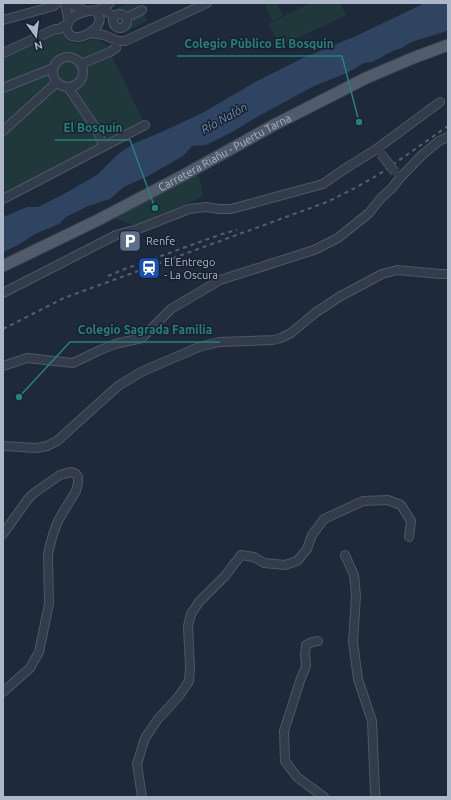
<svg xmlns="http://www.w3.org/2000/svg" width="451" height="800" font-family="Ubuntu,sans-serif">
<style>
.green{fill:#20383b}
.water{fill:#2e4461}
.lines{fill:none;stroke-linecap:round;stroke-linejoin:round}
.minor-casing{stroke:#4d5765;stroke-width:10}
.major-casing{stroke:#3c4554;stroke-width:13}
.minor{stroke:#323c4a;stroke-width:8}
.major{stroke:#505b6b;stroke-width:11}
.rail{stroke:#536072;stroke-width:2;stroke-dasharray:4 4;stroke-linecap:butt}
.minor-bridge-casing{stroke:#4d5765;stroke-width:10;stroke-linecap:butt}
.minor-bridge{stroke:#323c4a;stroke-width:8}
.labels{text-anchor:middle;dominant-baseline:central;stroke-width:3;stroke-linejoin:round;paint-order:stroke}
.street-label{font-size:11px;fill:#acb7c7;stroke:#18212f}
.poi-label{font-size:11px;fill:#acb7c7;stroke:#18212f;text-anchor:start}
.water-label{font-size:12px;font-style:italic;fill:#718eb2;stroke:#18212f}
.leader{fill:none;stroke:#27807b;stroke-width:1.5}
.callout-dot{fill:#27807b;stroke:#18212f;stroke-width:1.5}
.callout-label{font-size:12px;text-anchor:middle;font-weight:bold;fill:#27807b;stroke:#18212f;stroke-width:3;stroke-linejoin:round;paint-order:stroke}
</style>
<rect width="100%" height="100%" fill="#1e2a3a"/>
<!-- green -->
<path class="green" d="M131,3H138L147,21C140,24 128,32 121,32C110,32 106,18 114,11C118,7 125,5 131,3Z
M264,3H277L283,15L273,21Z
M310,3H340L346,15L280,46L268,24Z
M59,29C65,38 71,45 83,43C86,43 89,40 92,40C98,39 103,42 107,46L145,125L3,199V53Z
M198,174L200,179L203,197L135,225L114,218Z"/>
<!-- water -->
<path class="water" d="M425,3H448V30L444,32L411,42L402,48L395,50L372,62L364,63L347,73L314,86L255,118L234,131L206,145L192,146L183,156L148,176L124,187L110,199L88,206L66,217L59,224L35,234L18,245L3,252V217L27,207H38L62,195L97,175L117,155L133,144L166,130L204,112L257,81L303,58L356,36Z"/>
<g class="lines">
<!-- minor casing -->
<g class="minor-casing">
<path id="minor" d="M65,3L69,22
M68,3L86,11
M102,8L110,14
M94,11C112,20 83,44 70,35C68,33 67,30 67,27C68,18 78,13 85,12C89,10 93,11 97,10C102,9 106,5 110,3
M113 21a7 7 0 1 1 14 0a7 7 0 1 1-14 0Z
M126,18L142,10
M3,20L54,6L57,3
M89,33L104,35L118,41H125L207,3
M3,53L55,29H59L67,24
M53 72a15 15 0 1 1 30 0a15 15 0 1 1-30 0Z
M81,64L110,52L116,48
M68,87L95,127L104,146
M3,88L53,68
M3,131L57,82
M3,199L145,125
M3,293L116,235L138,229L189,209L206,207L219,209H231L323,184L343,170L375,150L440,102
M3,366L27,358L73,363L98,351L115,344L142,338L171,309L220,280L314,250L338,238L369,213L381,198L391,189L400,178L422,155L439,141L448,137
M3,446L37,448L47,446L57,441L118,386L141,372L199,347L219,342L273,340L281,338L291,333L315,313L339,297L382,274L397,270L440,274H448
M3,534L28,499L34,493L60,475L71,472L76,474L78,477V483L76,491L59,519L54,531L50,545L48,555L49,604L39,652L30,668L3,692
M345,555L354,575L356,596L353,642L358,679L372,721L375,792L376,797
M318,641L312,642L306,645L305,655L306,665L305,669L301,678L284,731L285,761L297,777L324,797
M142,797L137,764L145,738L158,719L179,696L189,681L190,667L188,626L191,614L199,602L225,576L241,555L254,557L264,563L285,565L297,561L307,549L312,535L324,519L363,501L388,500L401,505L411,521L409,537"/>
</g>
<!-- major casing -->
<g class="major-casing">
<g id="major">
<path id="s1" d="M3,266L96,221L184,175L274,125L366,78L413,58L448,45"/>
</g>
</g>
<!-- minor -->
<use href="#minor" class="minor"/>
<!-- major -->
<use href="#major" class="major"/>
<!-- rail -->
<path class="rail" d="M108,276L122,270L222,234L237,230
M3,329L64,298L327,202L353,189L378,175L448,126"/>
<!-- minor-bridge casing -->
<g class="minor-bridge-casing">
<path id="minor-bridge" d="M381,154L395,172"/>
</g>
<!-- minor-bridge -->
<use href="#minor-bridge" class="minor-bridge"/>
</g>
<!-- icons -->
<defs>
<g id="parking-square" transform="scale(1.15)"><rect x="-9" y="-9" width="18" height="18" rx="4" fill="#5c6f8a" stroke="#18212f"/><path d="M-3.5-5.5H1a3.5 3.5 0 0 1 0 7H-1V5.5H-3.5ZM-1-3.4V-.6H.8a1.4 1.4 0 0 0 0-2.8Z" fill="#fff"/></g>
<g id="station-square" transform="scale(1.15)"><rect x="-9" y="-9" width="18" height="18" rx="4" fill="#1a4fb4" stroke="#18212f"/><path d="M-3-6H3Q5-6 5-4V2Q5 4 3 4L4.5 6H3L1.5 4h-3L-3 6H-4.5L-3 4Q-5 4-5 2V-4Q-5-6-3-6ZM-3.5-4v3h7v-3ZM-3.5 1v1.5H-2V1ZM2 1v1.5H3.5V1Z" fill="#fff"/></g>
</defs>
<g fill-rule="evenodd">
<use href="#parking-square" x="130" y="241"/>
<use href="#station-square" x="149" y="268"/>
</g>
<g class="labels">
<!-- street labels -->
<g class="street-label">
<text stroke="none"><textPath href="#s1" startOffset="249">Carretera Riañu - Puertu Tarna</textPath></text>
</g>
<!-- poi labels -->
<g class="poi-label">
<text x="146" y="241">Renfe</text>
<text x="164" y="262">El Entrego<tspan x="164" dy="13">- La Oscura</tspan></text>
</g>
<!-- water labels -->
<g class="water-label">
<text transform="translate(224 118) rotate(-29)">Río Nalón</text>
</g>
</g>
<!-- callouts -->
<path class="leader" d="M359 122L342 56H177M155 208L130 140H55M19 397L70 342H220"/>
<g class="callout-dot">
<circle cx="359" cy="122" r="4"/>
<circle cx="155" cy="208" r="4"/>
<circle cx="19" cy="397" r="4"/>
</g>
<g class="callout-label">
<text x="259" y="48">Colegio Público El Bosquín</text>
<text x="93" y="132">El Bosquín</text>
<text x="145" y="334">Colegio Sagrada Familia</text>
</g>
<!-- border -->
<rect width="451" height="800" fill="none" stroke="#acb7c7" stroke-width="8"/>
<!-- north arrow -->
<g transform="translate(36 36) rotate(166)" stroke="#18212f" stroke-width="3" paint-order="stroke">
<path d="M0-3L7 15L0 10L-7 15Z" fill="#acb7c7"/>
<text y="-6" font-size="11" font-weight="bold" text-anchor="middle" fill="#acb7c7">N</text>
</g>
</svg>
